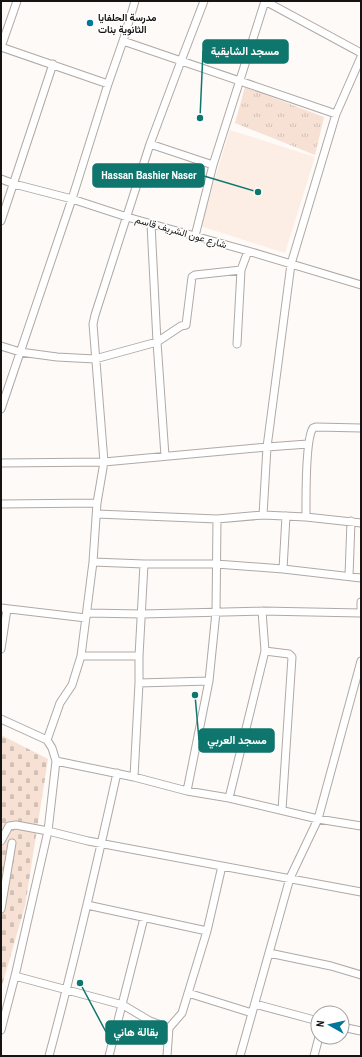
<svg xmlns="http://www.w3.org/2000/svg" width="362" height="1057" font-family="'Archivo Narrow',Vazirmatn,sans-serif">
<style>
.built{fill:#fdeee5}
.grass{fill:url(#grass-tufts)}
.cemetery{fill:url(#cemetery-stones)}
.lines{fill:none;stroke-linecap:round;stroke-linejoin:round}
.minor-casing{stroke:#b0a9a5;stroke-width:9}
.minor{stroke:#fff;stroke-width:7}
.poi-dot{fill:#00759e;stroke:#fff;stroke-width:1.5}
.labels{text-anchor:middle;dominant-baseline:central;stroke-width:3;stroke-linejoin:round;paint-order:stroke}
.poi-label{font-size:10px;font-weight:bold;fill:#161412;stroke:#fff;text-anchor:start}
.street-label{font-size:10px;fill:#161412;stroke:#fff}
.leader{fill:none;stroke:#0f766e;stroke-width:1.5}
.callout-dot{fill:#0f766e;stroke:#fff;stroke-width:1.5}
.callout{fill:#0f766e;stroke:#0f766e;stroke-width:1.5}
.callout-label{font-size:11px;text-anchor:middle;font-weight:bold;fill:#fff}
</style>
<defs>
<pattern id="grass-tufts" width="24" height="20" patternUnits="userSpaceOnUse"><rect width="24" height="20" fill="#f6e1d4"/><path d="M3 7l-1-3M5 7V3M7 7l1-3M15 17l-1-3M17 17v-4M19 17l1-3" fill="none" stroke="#d2c0b5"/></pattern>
<pattern id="cemetery-stones" width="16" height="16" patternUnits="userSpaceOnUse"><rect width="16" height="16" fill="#f6e1d4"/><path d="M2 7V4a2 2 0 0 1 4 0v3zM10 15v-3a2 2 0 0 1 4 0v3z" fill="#d2c0b5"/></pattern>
</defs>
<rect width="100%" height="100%" fill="#fefaf7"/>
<!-- built -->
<path class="built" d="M230,130L315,157L285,253L200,226Z"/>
<!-- grass -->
<path class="grass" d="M245,87L324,117L315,155L235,123Z"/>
<!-- cemetery -->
<path class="cemetery" d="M1,735L48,759L25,906L1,989Z"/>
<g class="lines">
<!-- minor casing -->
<g class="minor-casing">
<path id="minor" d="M265,1L361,53
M123,41L336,114
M1,47L108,84
M1,47L17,1
M150,144L213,165
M1,179L14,184L72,199L127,217L248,251L361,285
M1,221L53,64
M151,224L157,342L165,456
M195,236L213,165L265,1
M237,344L241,270L248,251
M1,346L20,352L57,357L95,359L157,342L181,326L186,325L192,277L195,275L241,270
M1,409L72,199L108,84L123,41L135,1
M1,463L104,462L267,447L308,444
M1,504L97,503
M97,514L217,519L263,515L306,517L361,523
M263,515L267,447L291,264L336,114L361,57
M306,517C306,500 305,439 313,428L316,427L361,428
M93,562L144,564H216L283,569L361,578
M283,569L286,516
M349,576L351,521
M1,608L86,618
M87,613L142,614L262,611L361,613
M361,613V602
M1,649L7,609
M265,651L289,654L292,657L282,810
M81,656H139
M139,683L209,681
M1,719L47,740L52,748L56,761L48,831L88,841L361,892
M47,740L60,703L72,685L81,656L93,562L97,503L104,462L93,324L95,315L150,144L181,61L204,1
M56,761L134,777L187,791L229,798L318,819L361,826
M134,777L139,683V656L144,564
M187,791L209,681L216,612L217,519
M229,798L265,651L262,611
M1,841L9,826L16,825L48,831L15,976L1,1030
M87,905L207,931
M1,909L12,843
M269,953L331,966L361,975
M15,976L123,1005L150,1021L169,1028
M188,993L252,1013
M255,1004L318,1021
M342,1027L361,1031
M49,1056C74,963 96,868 117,773
M109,1056L144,918
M167,1056L169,1028L182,1013L207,931L222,866
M240,1056L290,878L318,819L361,661
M314,1056L319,1037"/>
</g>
<!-- minor -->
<use href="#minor" class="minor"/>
</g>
<!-- markers -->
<circle class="poi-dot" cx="90" cy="23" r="4"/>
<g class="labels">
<!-- poi labels -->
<g class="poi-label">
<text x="98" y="17">مدرسة الحلفايا<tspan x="98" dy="12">الثانوية بنات</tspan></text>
</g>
<!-- street labels -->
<g class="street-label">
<text transform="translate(181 232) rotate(16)">شارع عون الشريف قاسم</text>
</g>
</g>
<!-- callouts -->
<path class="leader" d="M200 118L203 51M258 192L204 176M195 695L199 740M80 983L106 1032"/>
<g class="callout-dot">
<circle cx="200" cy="118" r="4"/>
<circle cx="258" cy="192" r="4"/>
<circle cx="195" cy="695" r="4"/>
<circle cx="80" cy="983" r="4"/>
</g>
<g class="callout">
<rect x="203" y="40" width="85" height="23" rx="4"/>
<rect x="93" y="164" width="111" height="23" rx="4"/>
<rect x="199" y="729" width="75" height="23" rx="4"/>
<rect x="106" y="1021" width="61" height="23" rx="4"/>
</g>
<g class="callout-label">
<text x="245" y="55">مسجد الشايقية</text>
<text x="149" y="179">Hassan Bashier Naser</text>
<text x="237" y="744">مسجد العربي</text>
<text x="136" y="1036">بقالة هاني</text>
</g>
<!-- border -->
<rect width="362" height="1057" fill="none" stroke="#161412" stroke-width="4"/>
<!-- north arrow -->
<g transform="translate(330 1025) rotate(278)"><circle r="19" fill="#ffffff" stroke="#a2a1a0"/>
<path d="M0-3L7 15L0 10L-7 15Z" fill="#00759e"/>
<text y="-6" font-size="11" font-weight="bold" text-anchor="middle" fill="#161412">N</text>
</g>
</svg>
